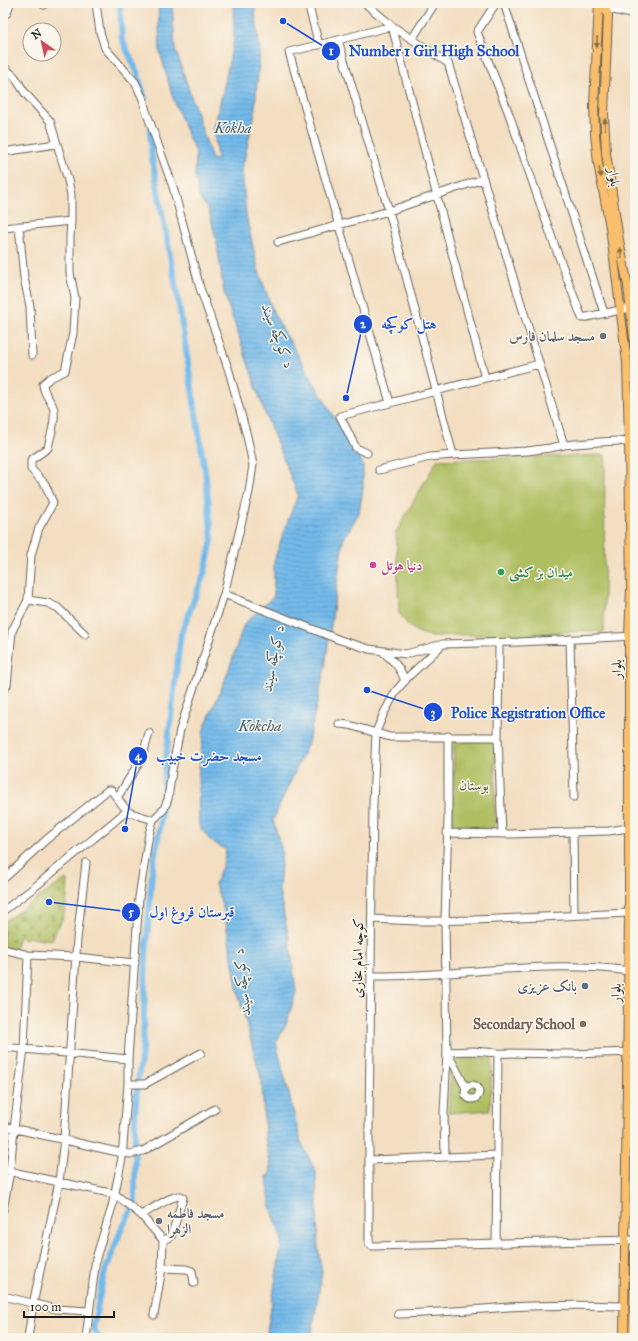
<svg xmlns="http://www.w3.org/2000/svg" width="638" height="1341" font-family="'IM FELL Great Primer',Amiri,serif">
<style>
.cemetery{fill:url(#cemetery-stones);stroke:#656d3e}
.park{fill:#aebe61;stroke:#656d3e}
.water{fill:url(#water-rules);stroke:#476a83}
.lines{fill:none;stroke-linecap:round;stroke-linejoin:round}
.canal{stroke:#72b9ea;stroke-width:6}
.minor-casing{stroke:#676056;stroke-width:9}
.major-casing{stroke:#676056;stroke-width:10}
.minor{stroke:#fff;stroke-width:7}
.major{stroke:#f9bf6d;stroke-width:8}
.oneway{fill:#8a6e44}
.worship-dot{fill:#6b7280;stroke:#fbf7ec;stroke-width:1.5}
.hotel-dot{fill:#d1479c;stroke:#fbf7ec;stroke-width:1.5}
.leisure-dot{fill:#2e9e5b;stroke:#fbf7ec;stroke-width:1.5}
.service-dot{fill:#5c6f8a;stroke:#fbf7ec;stroke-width:1.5}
.education-dot{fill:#8d6e63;stroke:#fbf7ec;stroke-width:1.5}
.labels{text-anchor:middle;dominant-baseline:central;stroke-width:3;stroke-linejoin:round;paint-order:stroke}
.street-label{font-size:14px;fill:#1c1c1c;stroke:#fbf7ec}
.worship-label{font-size:14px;font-weight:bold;fill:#5b616d;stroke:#fbf7ec;text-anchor:end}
.hotel-label{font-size:14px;font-weight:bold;fill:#b23c85;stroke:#fbf7ec;text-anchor:start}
.leisure-label{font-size:14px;font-weight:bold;fill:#27864d;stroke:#fbf7ec;text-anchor:start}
.park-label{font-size:14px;fill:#4f5534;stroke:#fbf7ec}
.service-label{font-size:14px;font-weight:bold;fill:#4e5e75;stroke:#fbf7ec;text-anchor:end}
.education-label{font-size:14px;font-weight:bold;fill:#785e54;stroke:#fbf7ec;text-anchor:end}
.water-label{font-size:15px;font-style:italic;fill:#3e5b6e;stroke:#fbf7ec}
.leader{fill:none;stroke:#1d4ed8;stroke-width:1.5}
.callout-dot{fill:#1d4ed8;stroke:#fbf7ec;stroke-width:1.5}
.mark-label{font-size:12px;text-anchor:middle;font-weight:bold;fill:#fff}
.callout-label{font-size:15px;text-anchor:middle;font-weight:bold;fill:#1d4ed8;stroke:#fbf7ec;stroke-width:3;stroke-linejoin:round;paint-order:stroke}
</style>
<defs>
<pattern id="cemetery-stones" width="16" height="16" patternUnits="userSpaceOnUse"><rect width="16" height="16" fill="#aebe61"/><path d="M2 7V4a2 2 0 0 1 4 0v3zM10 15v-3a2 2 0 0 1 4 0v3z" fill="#95a354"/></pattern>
<pattern id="water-rules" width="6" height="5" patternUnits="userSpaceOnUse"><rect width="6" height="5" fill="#72b9ea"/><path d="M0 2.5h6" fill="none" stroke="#629ec8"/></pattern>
</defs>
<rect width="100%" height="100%" fill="#fbf7ec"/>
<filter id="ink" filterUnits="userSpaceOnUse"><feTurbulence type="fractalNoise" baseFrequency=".025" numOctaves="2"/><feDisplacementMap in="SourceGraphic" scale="8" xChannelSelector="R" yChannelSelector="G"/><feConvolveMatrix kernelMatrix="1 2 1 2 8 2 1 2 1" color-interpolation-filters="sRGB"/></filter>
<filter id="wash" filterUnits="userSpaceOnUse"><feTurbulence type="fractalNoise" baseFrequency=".012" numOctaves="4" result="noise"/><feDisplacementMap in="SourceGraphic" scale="16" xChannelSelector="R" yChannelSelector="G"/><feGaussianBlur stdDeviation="0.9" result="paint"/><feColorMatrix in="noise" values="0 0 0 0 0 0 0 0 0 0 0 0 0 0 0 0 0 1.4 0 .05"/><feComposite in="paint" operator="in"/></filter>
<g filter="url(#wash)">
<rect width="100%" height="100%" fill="#f3dec1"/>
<!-- cemetery -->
<path class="cemetery" d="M66,879L68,882C67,893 67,907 63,917C60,925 55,932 52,940L43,939V940L27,937L26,939L19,937L15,949L3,947V922Z"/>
<!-- park -->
<path class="park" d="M605,455L604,632L586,631L518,635H454L432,637L417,632L408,625L399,613L396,532L437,460Z
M495,741V828H453L454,742Z
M451,1058H492L490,1110L448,1113Z"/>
<!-- water -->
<path class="water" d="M158,3H172L175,48L212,159L217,160L214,128L224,86L234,39L233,3H254L260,51L254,117L242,169L246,215L258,269L274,314L337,422L348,436L363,465V488L359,513L343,540L325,667L308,743L273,820L282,851L279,890L290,944L296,992L286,1025L276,1042L301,1142L316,1172L318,1248L322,1272L311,1338H266L282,1240L270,1204L267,1176L270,1175L271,1167L265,1139L262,1082L238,993L224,911L215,884L224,861L226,850L210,840L199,826L198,776L204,729L227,675L244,624L274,596V561L287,523L298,495L266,416L224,293L217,243L209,211L199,197L195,174L196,152L189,139L173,98L160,52Z"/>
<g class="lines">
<!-- canal -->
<path class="canal" d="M121,3L120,8L122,39L138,74L145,99
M99,1338L93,1328L104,1275L121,1230L135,1204V1121L137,1087L143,1044L146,956L152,871L160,827L166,757L181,634L205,571L212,540L206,478L177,293L152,158L150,130"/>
</g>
</g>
<g filter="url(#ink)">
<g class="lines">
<!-- minor casing -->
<g class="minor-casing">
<path id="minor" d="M44,3V5
M308,3L319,45
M365,3L392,26L448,63L564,445
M496,3L477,32L509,114L553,241L582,318L635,307
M504,3L604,313
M605,8L635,15
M3,16L7,13L10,3
M412,39L435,3
M338,40L289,52L390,403
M3,66L15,77L25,93L50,121L68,180L71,195V221L70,237V273L75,298L73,333L65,371L50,378L43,384C44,397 52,400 54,410C56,422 50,436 48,448L31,460V469L45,484L53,503L39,528L31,555L28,600L12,631L7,685L3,690
M3,152L56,144
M19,226L24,278L30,306L32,355
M3,228L71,221
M278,242L389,211L483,179
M367,453L356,448L340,416L539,364
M453,455L389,211L338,40L392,26L485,378
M379,470L430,457L453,455L527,451L550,448L564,445L599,442L617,441L635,443
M224,594L340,640L369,649L406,654L443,644L519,642L635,636
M28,600L48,603L58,608L85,634
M570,639L574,797
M499,643L498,737L502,834
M443,644L408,677L396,691L384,713L376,732L373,805L369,1126V1243L372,1246L635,1240
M382,651C393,661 400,666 405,681
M339,724L349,725L390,737H498
M117,798L142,758L149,733
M447,833L510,834L573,832
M3,879L9,874L47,839L108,790H111L128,812L153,820
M3,911L36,886L122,815L128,812
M574,915L573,832L609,831L635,827
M372,919L418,921L474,920L629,913
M3,949L28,955L76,957L135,963
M371,976C457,977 543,959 629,971
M3,1047L128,1059
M128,1084H145L201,1053
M465 1092a7 7 0 1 1 14 0a7 7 0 1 1-14 0Z
M466,1088L447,1052L473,1051L498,1053L572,1054L635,1052
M3,1126L122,1153L131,1154L143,1151L215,1109
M445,1156L444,1113L447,1052L445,921L448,820V736
M370,1160L497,1155
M3,1170L115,1194L141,1215L163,1240L162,1268L154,1315
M3,1210L10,1171L14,1129L24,1048L28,955
M141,1215C151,1210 171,1195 181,1196L183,1198L171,1237L163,1240
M496,1244L498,1053
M162,1268L186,1269L192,1271L194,1283
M3,1296L56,1309L89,1311
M398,1314C434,1313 471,1310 508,1307C547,1305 586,1305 624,1306
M28,1338L33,1304L59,1182L64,1139L77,939L86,863
M86,1338L96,1258L112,1207L122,1158L128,1084V1059L139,897L149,834L153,820L164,809L168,799L172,770L180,730L224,594L249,492L253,465L247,436L229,371L200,288L173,187L146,111L143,99L135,82L105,48L100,32L96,3"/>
</g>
<!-- major casing -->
<g class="major-casing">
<path id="major" d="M599,3L594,105L595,134L598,163L610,227L627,362L629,443L631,588L629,636V913L624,1338
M606,3L605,8L608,15L604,114L606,153L619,240L628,286L635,347
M633,1338L635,1253"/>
</g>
<!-- minor -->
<use href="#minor" class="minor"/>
<!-- major -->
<use href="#major" class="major"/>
</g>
<!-- one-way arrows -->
<defs><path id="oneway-solid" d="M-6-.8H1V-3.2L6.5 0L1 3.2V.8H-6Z"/></defs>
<g class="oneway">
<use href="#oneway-solid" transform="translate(597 42) rotate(92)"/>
<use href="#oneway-solid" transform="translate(605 124) rotate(-93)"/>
<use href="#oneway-solid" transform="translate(600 172) rotate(80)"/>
<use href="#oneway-solid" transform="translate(621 253) rotate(-101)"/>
</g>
</g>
<!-- markers -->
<g class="worship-dot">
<circle cx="603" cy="336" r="4"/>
<circle cx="159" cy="1221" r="4"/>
</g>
<circle class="hotel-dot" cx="373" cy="565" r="4"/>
<circle class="leisure-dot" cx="501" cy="572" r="4"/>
<circle class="service-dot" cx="585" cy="986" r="4"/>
<circle class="education-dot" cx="583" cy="1024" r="4"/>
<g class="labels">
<!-- street labels -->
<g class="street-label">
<text transform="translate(614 177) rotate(80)">بلوار</text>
<text transform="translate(616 669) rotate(-90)">بلوار</text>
<text transform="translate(358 958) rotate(-89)">کوچه امام بخاری</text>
<text transform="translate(616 993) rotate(-89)">بلوار</text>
</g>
<!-- worship labels -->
<g class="worship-label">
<text x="595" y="336">مسجد سلمان فارس</text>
<text x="167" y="1213" text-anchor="start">مسجد فاطمه<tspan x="167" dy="16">الزهرا</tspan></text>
</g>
<!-- hotel labels -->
<g class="hotel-label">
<text x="381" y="565">دنیا هوتل</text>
</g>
<!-- leisure labels -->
<g class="leisure-label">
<text x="509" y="572">میدان بز کشی</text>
</g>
<!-- park labels -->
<g class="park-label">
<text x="474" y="785">بوستان</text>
</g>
<!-- service labels -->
<g class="service-label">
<text x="577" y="986">بانک عزیزی</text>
</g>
<!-- education labels -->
<g class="education-label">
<text x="575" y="1024">Secondary School</text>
</g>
<!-- water labels -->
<g class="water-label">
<text x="233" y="128">Kokha</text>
<text transform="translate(278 336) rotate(69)">د کوکچه سیند</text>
<text transform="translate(273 658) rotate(-79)">د کوکچه سیند</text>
<text x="260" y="726">Kokcha</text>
<text transform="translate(242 982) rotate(-96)">د کوکچه سیند</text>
</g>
</g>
<!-- callouts -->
<path class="leader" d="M283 21L331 51M346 398L363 324M367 690L433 712M125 829L138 756M49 902L131 912"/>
<g class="callout-dot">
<circle cx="283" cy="21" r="4"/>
<circle cx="346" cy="398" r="4"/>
<circle cx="367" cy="690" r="4"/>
<circle cx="125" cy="829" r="4"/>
<circle cx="49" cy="902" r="4"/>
<circle cx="331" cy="51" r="10"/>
<circle cx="363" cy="324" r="10"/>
<circle cx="433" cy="712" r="10"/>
<circle cx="138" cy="756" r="10"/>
<circle cx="131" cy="912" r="10"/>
</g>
<g class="mark-label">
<text x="331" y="55">1</text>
<text x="363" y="328">2</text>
<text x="433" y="717">3</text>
<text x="138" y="760">4</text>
<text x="131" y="916">5</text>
</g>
<g class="callout-label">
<text x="434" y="56">Number 1 Girl High School</text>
<text x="409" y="329">هتل کوکچه</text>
<text x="528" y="718">Police Registration Office</text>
<text x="209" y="761">مسجد حضرت خبیب</text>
<text x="192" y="917">قبرستان قروغ اول</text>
</g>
<!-- margin -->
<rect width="638" height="1341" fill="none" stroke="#fbf7ec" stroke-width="16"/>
<!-- north arrow -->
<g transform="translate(42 42) rotate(326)"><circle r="19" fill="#fbf7ec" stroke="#a29f99"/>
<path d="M0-3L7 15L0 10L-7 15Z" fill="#d1495b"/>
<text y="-6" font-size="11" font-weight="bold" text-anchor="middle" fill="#1c1c1c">N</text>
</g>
<!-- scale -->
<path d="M24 1311v6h90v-6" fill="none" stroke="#1c1c1c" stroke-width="2"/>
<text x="30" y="1311" font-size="12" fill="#1c1c1c" stroke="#fbf7ec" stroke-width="3" paint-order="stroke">100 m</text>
</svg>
